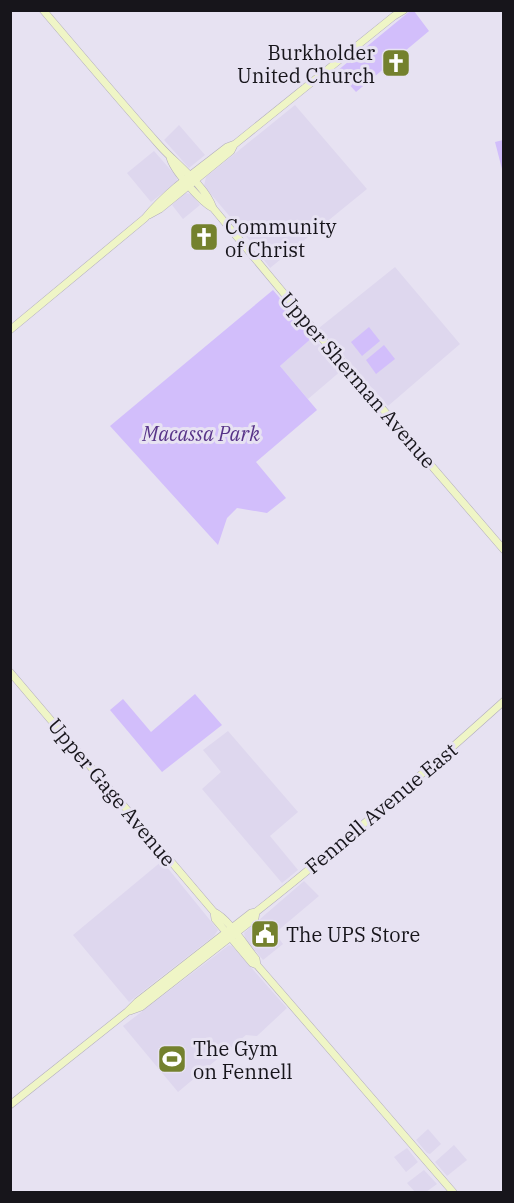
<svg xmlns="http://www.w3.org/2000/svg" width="514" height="1203" font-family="'IBM Plex Serif',serif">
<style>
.built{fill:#ded7ee}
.green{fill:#d2befb}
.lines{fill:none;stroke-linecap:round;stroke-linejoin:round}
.secondary-casing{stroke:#b2adbd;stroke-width:8}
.secondary{stroke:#eff5c6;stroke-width:7}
.labels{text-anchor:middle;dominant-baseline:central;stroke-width:6;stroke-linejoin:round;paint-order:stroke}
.poi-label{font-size:20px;fill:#17151b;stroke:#e7e2f2;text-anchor:start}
.street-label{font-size:20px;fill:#17151b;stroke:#e7e2f2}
.park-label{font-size:20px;font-style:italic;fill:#573388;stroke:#e7e2f2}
</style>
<rect width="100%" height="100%" fill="#e7e2f2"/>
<!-- built -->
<path class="built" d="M295,105L367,189L270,268L243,232L204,186L206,177Z
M179,125L205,155L189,168L164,140Z
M154,151L176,176L177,180L176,183L151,202L127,173Z
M185,193L191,194L200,205L183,219L172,205Z
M395,267L460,344L388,406L319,328Z
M313,337L342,370L308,399L280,366Z
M228,731L298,812L270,836L298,870L282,883L202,789L221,772L203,750Z
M162,861L218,930L214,936L129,1002L73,935Z
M304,881L319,896L275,933L283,944L263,960L245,938L244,933Z
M229,945L232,946L287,1008L257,1036L246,1035L178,1092L123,1026Z
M428,1129L441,1144L430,1154L427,1153L416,1140Z
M454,1145L467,1160L447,1176L435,1162Z
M407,1148L418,1162L406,1172L394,1157Z
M424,1170L437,1184L426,1192H415L407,1183Z"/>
<!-- green -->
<path class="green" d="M410,11H414L429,31L356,92L337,71Z
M503,140V169H502L495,142Z
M273,290L313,337L280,366L317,410L256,462L286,498L267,513L237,508L227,518L218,545L110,426Z
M369,327L380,341L362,356L351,342Z
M384,345L395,359L376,374L366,360Z
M195,694L222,725L162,772L110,710L123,699L151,732Z"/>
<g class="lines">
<!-- secondary casing -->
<g class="secondary-casing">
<path id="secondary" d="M43,10C82,56 120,101 160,146C176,164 205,185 213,208L306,320L504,550
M170,157C172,169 202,203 213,208
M149,215L160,209L231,151L234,145
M10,330L145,218C168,190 199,169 227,147L235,144L394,16L404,10
M10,672L214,912C228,918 246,947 256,959L257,965
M214,912L215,919L252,963L257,965L453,1192
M130,1011L141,1007L255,918L256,912
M10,1105L127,1012L137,1002L251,913L256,912C341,845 423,774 504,701"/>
</g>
<!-- secondary -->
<use href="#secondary" class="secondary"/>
</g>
<!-- icons -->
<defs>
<g id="church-square" transform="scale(1.5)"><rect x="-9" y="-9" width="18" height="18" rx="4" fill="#74812e" stroke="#e7e2f2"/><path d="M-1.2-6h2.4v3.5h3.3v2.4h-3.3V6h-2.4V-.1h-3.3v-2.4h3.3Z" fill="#fff"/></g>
<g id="civic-square" transform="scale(1.5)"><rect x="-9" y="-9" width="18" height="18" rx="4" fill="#74812e" stroke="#e7e2f2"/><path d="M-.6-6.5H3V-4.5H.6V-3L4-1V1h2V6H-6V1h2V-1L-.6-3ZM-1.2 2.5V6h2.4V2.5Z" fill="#fff"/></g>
<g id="stadium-square" transform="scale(1.5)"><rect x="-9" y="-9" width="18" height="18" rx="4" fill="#74812e" stroke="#e7e2f2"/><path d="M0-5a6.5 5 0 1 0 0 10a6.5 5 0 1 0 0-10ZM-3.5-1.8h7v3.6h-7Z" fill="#fff"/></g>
</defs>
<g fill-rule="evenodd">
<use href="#church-square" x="396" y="63"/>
<use href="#church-square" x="204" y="237"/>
<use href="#civic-square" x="265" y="934"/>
<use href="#stadium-square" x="172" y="1059"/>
</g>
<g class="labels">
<!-- poi labels -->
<g class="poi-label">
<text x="375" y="52" text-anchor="end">Burkholder<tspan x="375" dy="23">United Church</tspan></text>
<text x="225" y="226">Community<tspan x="225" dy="23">of Christ</tspan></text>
<text x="286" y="934">The UPS Store</text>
<text x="193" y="1048">The Gym<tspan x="193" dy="23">on Fennell</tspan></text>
</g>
<!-- street labels -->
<g class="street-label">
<text transform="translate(358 380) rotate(49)">Upper Sherman Avenue</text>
<text transform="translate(112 792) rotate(50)">Upper Gage Avenue</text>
<text transform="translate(381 808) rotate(-40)">Fennell Avenue East</text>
</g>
<!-- park labels -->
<g class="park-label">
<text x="201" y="433">Macassa Park</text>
</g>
</g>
<!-- border -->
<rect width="514" height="1203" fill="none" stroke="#17151b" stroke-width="24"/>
</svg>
